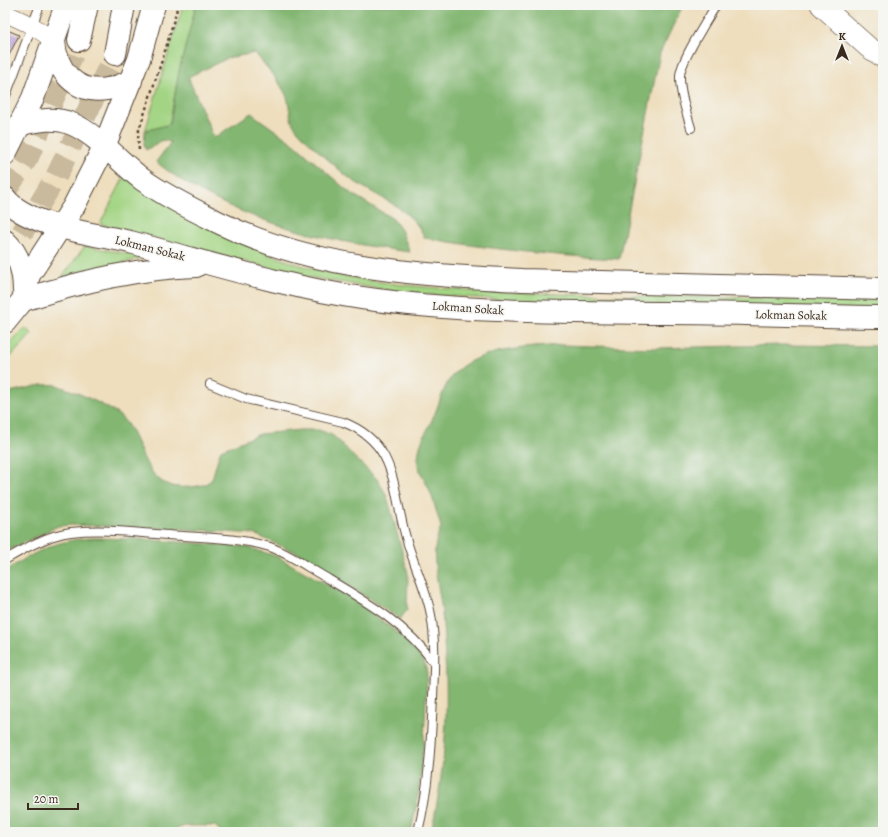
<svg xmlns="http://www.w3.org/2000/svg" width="888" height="837" font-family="Alegreya,serif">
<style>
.green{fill:#a3d483;stroke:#6f7f50}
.forest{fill:#82b671;stroke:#5e7048}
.building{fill:#b9a0d9}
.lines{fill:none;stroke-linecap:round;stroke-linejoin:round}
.trunk-tunnel{stroke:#caba9d;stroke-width:22;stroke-dasharray:22 11;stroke-linecap:butt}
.service-casing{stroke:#564536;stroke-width:10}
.minor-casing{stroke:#564536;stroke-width:18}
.tertiary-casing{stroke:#564536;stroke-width:22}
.secondary-casing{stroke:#564536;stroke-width:24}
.trunk-casing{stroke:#564536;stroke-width:24}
.path{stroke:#564536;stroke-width:2.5;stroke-dasharray:3 3;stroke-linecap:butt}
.service{stroke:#fff;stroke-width:8}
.minor{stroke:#fff;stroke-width:17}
.tertiary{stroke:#fff;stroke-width:21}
.secondary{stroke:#fff;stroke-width:22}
.trunk{stroke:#fff;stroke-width:22}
.labels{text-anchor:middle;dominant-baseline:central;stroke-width:3.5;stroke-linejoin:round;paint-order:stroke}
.street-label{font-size:12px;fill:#3b2a1e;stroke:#f6f6f2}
</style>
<rect width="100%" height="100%" fill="#f6f6f2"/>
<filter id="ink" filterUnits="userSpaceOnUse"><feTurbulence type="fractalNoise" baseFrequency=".025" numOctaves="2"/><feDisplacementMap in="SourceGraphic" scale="8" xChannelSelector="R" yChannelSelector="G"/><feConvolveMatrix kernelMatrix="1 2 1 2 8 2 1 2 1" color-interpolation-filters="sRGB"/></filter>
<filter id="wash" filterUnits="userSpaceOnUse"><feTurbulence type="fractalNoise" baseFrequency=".012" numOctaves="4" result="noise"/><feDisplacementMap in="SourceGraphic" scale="16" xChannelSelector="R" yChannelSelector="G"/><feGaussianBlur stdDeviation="0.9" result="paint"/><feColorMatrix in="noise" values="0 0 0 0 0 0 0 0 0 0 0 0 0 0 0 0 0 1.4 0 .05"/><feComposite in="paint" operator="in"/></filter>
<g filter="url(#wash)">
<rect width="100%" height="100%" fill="#eedebd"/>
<!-- green -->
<path class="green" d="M183,5H196L179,71L169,126L145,131Z
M124,177C176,206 228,241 285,260C363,287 447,289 529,293C647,298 765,297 883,300V310L521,301L405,293L302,276L100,224Z
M85,246L146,257L62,277Z
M25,328L32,334L5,363V349Z"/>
<!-- forest -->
<path class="forest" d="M196,5H683L660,53L619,259C554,256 490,249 425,238C410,204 370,196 343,173C331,162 301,137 293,124C289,115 290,106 287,97C280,81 266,67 255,53L228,58L188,77L214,138L251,113L294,144L349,192L393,219L401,230L410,252C321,241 228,219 156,162L171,142L162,140L146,150L144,145L145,131L170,124L179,71Z
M561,345L655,348L782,345L883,346V832H431C444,777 449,714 445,658C444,638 443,617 440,598C436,573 430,551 441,527C437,514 434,501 429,489C426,482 420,474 419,467C415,450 425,435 432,420C439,406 442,389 452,376C474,348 528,348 561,345Z
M41,385C45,385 51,384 56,385C70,389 114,408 123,419C145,443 142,492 190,487C198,486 206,486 212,479C213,477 218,456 221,450L260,434L300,430H319L332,435L339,441L353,456L377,479L387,496L408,573L407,610L400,619L302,555L254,534L188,529L72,525L58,526L5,552V393Z
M93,538L139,539L246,547L276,556L351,598L402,636L424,661L427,673C425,726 423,780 411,832H221L215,826H185L166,832H5V571C37,551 55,540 93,538Z"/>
<g id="blocks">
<!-- building -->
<path class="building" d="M5,29L19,35L8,57L5,56Z"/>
</g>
</g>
<g filter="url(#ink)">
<use href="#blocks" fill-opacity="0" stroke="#564536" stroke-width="1"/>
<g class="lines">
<!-- trunk-tunnel -->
<path class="trunk-tunnel" d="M5,192L28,157L79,40
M5,261L56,177L115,54"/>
<!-- service casing -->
<g class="service-casing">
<path id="service" d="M5,98L40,5
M691,128C686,111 680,94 680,77C679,63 708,19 716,5
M210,384L246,399L343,422C397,443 392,486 405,534C412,562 426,587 431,615C436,642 434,670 433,697C431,743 429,787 418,832
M5,560C25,548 48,535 71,532C103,528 137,533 168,535C202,538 238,537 270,547C287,553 303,564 318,573C360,598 405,622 434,663"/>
</g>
<!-- minor casing -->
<g class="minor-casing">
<path id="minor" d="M5,13L33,26L54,41"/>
</g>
<!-- tertiary casing -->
<g class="tertiary-casing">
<path id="tertiary" d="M821,5L868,47L883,57"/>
</g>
<!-- secondary casing -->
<g class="secondary-casing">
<path id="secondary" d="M22,124C39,120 55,117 72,124C95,133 122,164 143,180C167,197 194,210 220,223C312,269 421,275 522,280L883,289
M5,198C26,226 96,234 130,242C206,262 285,287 362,298C463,313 565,312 667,313C739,313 811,316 883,317
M23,300C79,282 136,268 196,266"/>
</g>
<!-- trunk casing -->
<g class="trunk-casing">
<path id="trunk" d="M79,40L87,5
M54,41C56,70 75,94 107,89C115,88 123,84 131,81
M115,54L124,5
M5,154L33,98L66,5
M5,241C19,254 24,273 24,291
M5,322L23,300L29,275L74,206L104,147L139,59L154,5"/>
</g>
<!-- path -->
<path class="path" d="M139,150L138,138L139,130L166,48L178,5"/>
<!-- service -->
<use href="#service" class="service"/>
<!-- minor -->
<use href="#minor" class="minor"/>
<!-- tertiary -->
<use href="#tertiary" class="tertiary"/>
<!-- secondary -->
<use href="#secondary" class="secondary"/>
<!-- trunk -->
<use href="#trunk" class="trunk"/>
</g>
</g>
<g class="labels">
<!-- street labels -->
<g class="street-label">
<text transform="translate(150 248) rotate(14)">Lokman Sokak</text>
<text transform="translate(468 308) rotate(4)">Lokman Sokak</text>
<text transform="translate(791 315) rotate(1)">Lokman Sokak</text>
</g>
</g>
<!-- margin -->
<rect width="888" height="837" fill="none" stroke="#f6f6f2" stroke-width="20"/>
<!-- north arrow -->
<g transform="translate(842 46)" stroke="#f6f6f2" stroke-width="3" paint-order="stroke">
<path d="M0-3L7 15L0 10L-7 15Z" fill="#3b2a1e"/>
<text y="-6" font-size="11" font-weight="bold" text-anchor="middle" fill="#3b2a1e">K</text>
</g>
<!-- scale -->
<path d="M28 803v6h50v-6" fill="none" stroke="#3b2a1e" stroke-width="2"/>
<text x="34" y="803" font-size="12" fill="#3b2a1e" stroke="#f6f6f2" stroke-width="3" paint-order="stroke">20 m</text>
</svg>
